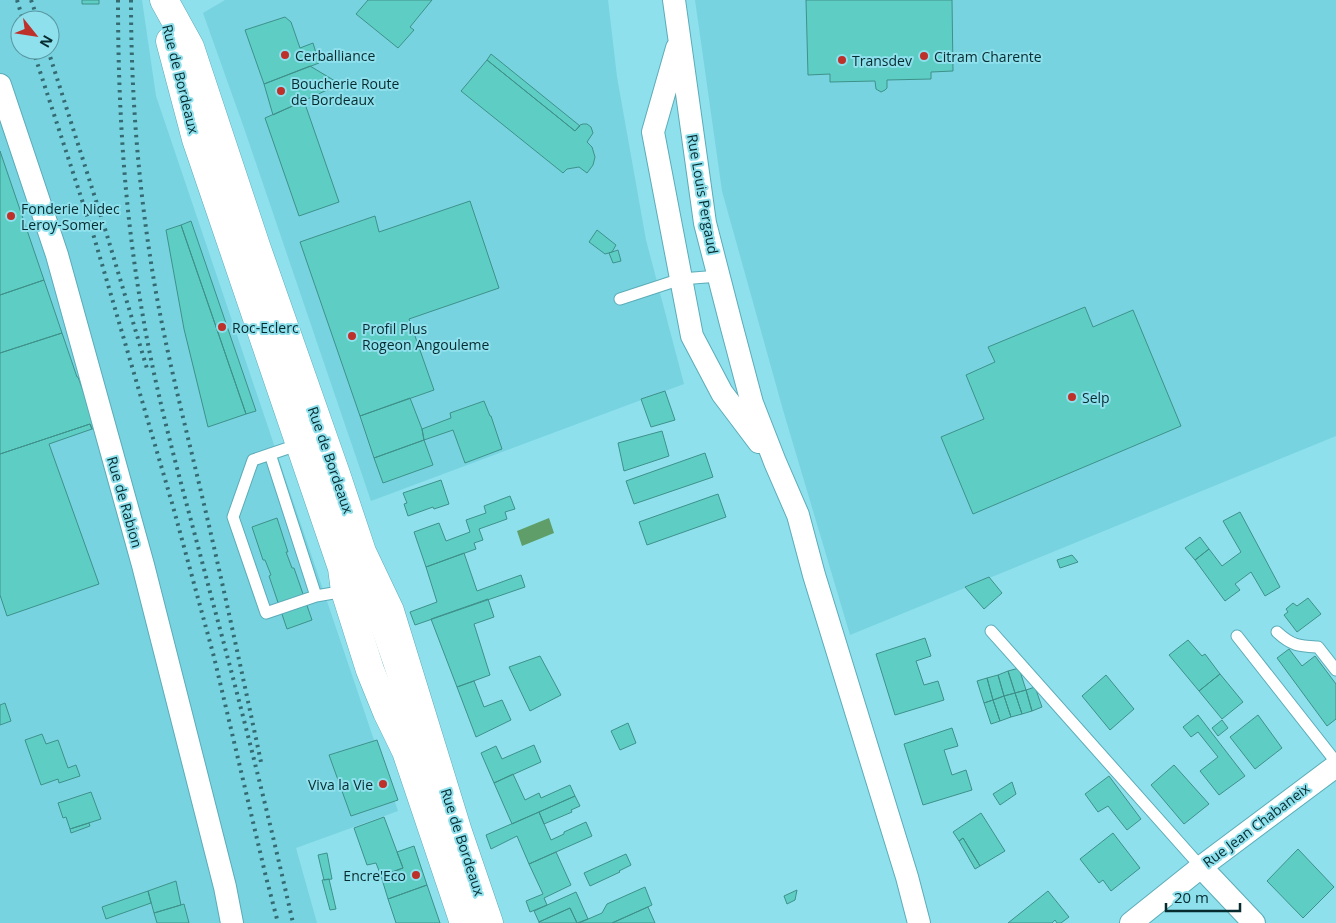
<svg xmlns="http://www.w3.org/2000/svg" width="1336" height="923" font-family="'Open Sans',sans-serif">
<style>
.built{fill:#77d3e0;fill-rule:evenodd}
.water{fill:#5f9e68}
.building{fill:#5ecec4;stroke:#3e918a}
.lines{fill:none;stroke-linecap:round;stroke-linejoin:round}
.lane-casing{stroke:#5bacb8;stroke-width:13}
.street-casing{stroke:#5bacb8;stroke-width:24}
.secondary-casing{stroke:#5bacb8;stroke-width:29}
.lane{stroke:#fff;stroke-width:11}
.street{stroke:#fff;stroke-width:22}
.secondary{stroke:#fff;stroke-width:28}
.rail{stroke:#356a71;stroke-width:4;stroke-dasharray:2.5 5;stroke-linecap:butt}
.poi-dot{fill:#be302a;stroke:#8ee0ec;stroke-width:2}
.labels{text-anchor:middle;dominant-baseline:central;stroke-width:4;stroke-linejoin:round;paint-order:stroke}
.poi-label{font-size:14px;fill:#072c30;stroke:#8ee0ec;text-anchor:start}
.street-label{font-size:14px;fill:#072c30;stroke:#8ee0ec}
</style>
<rect width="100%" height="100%" fill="#8ee0ec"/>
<!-- built -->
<path class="built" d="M0,0H142L156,96L398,811L296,848L317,923H0ZM20,20H50V50H20Z
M225,0H608L617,77L646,240L684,384L371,501L244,128L203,13Z
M695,0H1336V436L850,635L783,410L722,191Z"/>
<!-- water -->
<path class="water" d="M549,518L554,533L522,546L517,531Z"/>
<!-- building -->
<path class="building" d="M82,0H99V4H82Z
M368,0H432L410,27L414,30L398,48L356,14Z
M806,0H952L953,71L931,72V79L887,80V88L885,90L881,92L876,89L875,81L830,82V74L808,75Z
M285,17L291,22L300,48L313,43L319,63L264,84L245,30Z
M491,54L580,126L575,131L487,60Z
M487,60L575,131L580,125L583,124H587L591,127L593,133L587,142L592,147L595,157L593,165L587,173L579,167L567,169L563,173L461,91Z
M310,66L340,84L273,115L264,84Z
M304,101L339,202L299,216L265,118Z
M0,151L44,280L0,295Z
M470,201L499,288L409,319L434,390L360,416L300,242L375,216L379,232Z
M191,221L256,411L246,414L181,225Z
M181,225L246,414L208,427L184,329L166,230Z
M597,230L616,245L612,252L605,254L589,242Z
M618,250L621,261L613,263L609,253Z
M44,280L62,333L0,353V295Z
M1085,307L1093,327L1133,310L1181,426L973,514L941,437L984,419L966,375L995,362L988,347Z
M62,333L77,377H78L96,427L92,429L90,424L0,454V353Z
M665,391L675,420L651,427L641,399Z
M410,398L422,429L424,440L374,458L360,416Z
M484,401L490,416H491L502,449L465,463L453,430L424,440L422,429L451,418L450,413Z
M90,424L92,429L49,444L99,584L7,616L0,595V454Z
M662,431L669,456L624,471L618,443Z
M424,440L433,465L383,483L374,458Z
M705,453L713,477L634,504L626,481Z
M441,480L449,504L434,509L433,507L408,516L404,504L407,503L403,493Z
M718,494L726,517L647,545L639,522Z
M510,496L515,509L505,512L507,519L479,529L483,540L474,543L476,549L426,567L414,532L439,523L446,541L470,532L466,520L486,513L484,506Z
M1240,512L1280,587L1265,596L1251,572L1235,584L1240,590L1225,601L1195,560L1209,549L1222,566L1241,552L1223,521Z
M277,518L288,552H286L292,568H294L312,620L287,629L269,576L271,575L265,560H263L252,527Z
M1200,537L1209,549L1195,560L1185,548Z
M464,553L477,591L521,575L525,587L415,625L410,612L437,602L426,567Z
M1072,555L1078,562L1060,568L1057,560Z
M989,577L1002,593L984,609L965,587Z
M1308,598L1321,614L1297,632L1284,615L1288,612L1286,609L1293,603L1297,606Z
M488,599L494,617L474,624L490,675L457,687L431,619Z
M925,638L931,656L916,661L924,685L938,681L944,700L895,715L876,654Z
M1188,640L1202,656L1205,654L1220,674L1199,691L1169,655Z
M1289,649L1302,666L1315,656L1336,684V719L1327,726L1277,658Z
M540,656L561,695L530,711L509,667Z
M1019,668L1026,690L1015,693L1008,671Z
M1008,671L1015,693L1004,696L998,675Z
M1220,674L1243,702L1222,719L1199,691Z
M998,675L1004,696L993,700L987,678Z
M1106,675L1134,709L1110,730L1082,696Z
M987,678L993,700L984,703L977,681Z
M474,681L484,707L502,700L511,720L476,737L457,687Z
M1035,687L1042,707L1032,711L1026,690Z
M1026,690L1032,711L1022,714L1015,693Z
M1015,693L1022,714L1011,717L1004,696Z
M1004,696L1011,717L1000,721L993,700Z
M993,700L1000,721L991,724L984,703Z
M5,703L11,721L0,725V705Z
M1198,715L1245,776L1219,795L1200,771L1218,757L1198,732L1191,737L1183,727Z
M1258,715L1282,748L1255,769L1230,737Z
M1222,720L1228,728L1218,736L1212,728Z
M628,723L636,743L620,750L611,731Z
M952,728L958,746L944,750L952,775L966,770L972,790L923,805L904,744Z
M42,734L46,744L58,740L68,768L76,765L80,776L59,783L58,779L41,785L25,740Z
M377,740L398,800L351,816L329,755Z
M534,745L541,762L494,783L481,753L496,746L502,759Z
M1174,765L1209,804L1184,824L1151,785Z
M513,774L525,800L539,793L541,798L570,785L575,796L512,824L494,783Z
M1109,776L1141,819L1127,830L1108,806L1098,812L1085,794Z
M1012,782L1016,794L1000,805L993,794Z
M91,792L101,819L70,829L66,817L63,818L58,803Z
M575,796L580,806L571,810L572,812L544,824L539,812Z
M539,812L551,840L564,834V832L586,822L592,836L529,864L517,836L491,849L486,835Z
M981,813L1005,851L980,866L963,838L959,841L953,832Z
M384,817L403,868L381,876L376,863L367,865L354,828Z
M89,823L90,826L71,833L70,829Z
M1113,833L1140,868L1111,891L1103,880L1099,883L1080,859Z
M963,838L980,866L975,869L959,841Z
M414,846L427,885L388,899L381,876L403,868L397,852Z
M1298,849L1334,887L1303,918L1267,881Z
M556,852L571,885L544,898L547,905L530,912L526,901L543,894L529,864Z
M327,853L332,879L324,880L318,855Z
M626,854L631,865L619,871L620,872L590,886L584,873Z
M329,879L336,909L330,910L322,880Z
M176,881L181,905L154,913L148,891Z
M427,885L440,923H396L388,899Z
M645,887L652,905L612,923H579L602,913L607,904Z
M797,890L795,900L787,904L784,896Z
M148,891L151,903L106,919L102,907Z
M1048,891L1069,917L1061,923H1057L1055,920L1052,923H1008Z
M576,892L588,919L577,923L570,908L539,922L534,911Z
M184,904L189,923H157L154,913Z
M648,907L655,923H612Z
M570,908L577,923H539V922Z"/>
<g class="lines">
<!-- lane casing -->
<g class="lane-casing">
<path id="lane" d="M620,299L681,279L719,276
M270,454L316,596L266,613L233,517L253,460L300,444
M355,565L417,746
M316,596L345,591
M991,631L1201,867
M1277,632C1292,646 1299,646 1318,647L1336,670
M1237,636L1336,762"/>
</g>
<!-- street casing -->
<g class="street-casing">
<path id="street" d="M674,0L705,223L731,324L752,403L775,462L798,515L814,575L907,877L919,923
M677,48L653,132L692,336L722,393L759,442
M0,85L57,255L143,565L225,887L232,923
M1201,867L1254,923
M1131,923L1201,867L1336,766"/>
</g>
<!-- secondary casing -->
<g class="secondary-casing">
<path id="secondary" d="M164,0L190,47L256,246L336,474L362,552L390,611L458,832L489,923
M170,41L196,139L342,568L345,591L370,670L387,712L406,751L464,923"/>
</g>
<!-- lane -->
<use href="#lane" class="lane"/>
<!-- street -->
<use href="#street" class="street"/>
<!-- secondary -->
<use href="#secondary" class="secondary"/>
<!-- rail -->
<path class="rail" d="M17,0L23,20
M31,0L38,20
M118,0C118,104 124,209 142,311C158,407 186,499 210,592C240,702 268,812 293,923
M131,0C131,86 137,171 150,256C162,337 183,416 202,496C223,584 242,673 261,762
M33,50L94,237L172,503L214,657L266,877L278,923
M48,50L106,232L148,372"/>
</g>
<!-- markers -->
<g class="poi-dot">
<circle cx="285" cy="55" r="5"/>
<circle cx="924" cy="56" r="5"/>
<circle cx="842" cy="60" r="5"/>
<circle cx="281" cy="91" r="5"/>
<circle cx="11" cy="216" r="5"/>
<circle cx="222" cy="327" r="5"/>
<circle cx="352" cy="336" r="5"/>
<circle cx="1072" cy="397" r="5"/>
<circle cx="383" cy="784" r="5"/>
<circle cx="416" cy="875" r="5"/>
</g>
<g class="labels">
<!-- poi labels -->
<g class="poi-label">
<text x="295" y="55">Cerballiance</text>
<text x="934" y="56">Citram Charente</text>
<text x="852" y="60">Transdev</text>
<text x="291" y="83">Boucherie Route<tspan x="291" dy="16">de Bordeaux</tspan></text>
<text x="21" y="208">Fonderie Nidec<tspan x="21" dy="16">Leroy-Somer</tspan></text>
<text x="232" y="327">Roc-Eclerc</text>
<text x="362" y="328">Profil Plus<tspan x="362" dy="16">Rogeon Angouleme</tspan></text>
<text x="1082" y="397">Selp</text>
<text x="373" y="784" text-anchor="end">Viva la Vie</text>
<text x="406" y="875" text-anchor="end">Encre'Eco</text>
</g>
<!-- street labels -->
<g class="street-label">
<text transform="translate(181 79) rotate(76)">Rue de Bordeaux</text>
<text transform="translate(703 194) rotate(80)">Rue Louis Pergaud</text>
<text transform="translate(331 460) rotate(71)">Rue de Bordeaux</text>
<text transform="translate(125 502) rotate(74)">Rue de Rabion</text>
<text transform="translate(1256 825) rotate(-37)">Rue Jean Chabaneix</text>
<text transform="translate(463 842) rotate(72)">Rue de Bordeaux</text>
</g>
</g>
<!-- north arrow -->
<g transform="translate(35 35) rotate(120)"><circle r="24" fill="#8ee0ec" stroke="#5898a1"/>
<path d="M0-4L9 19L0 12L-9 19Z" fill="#be302a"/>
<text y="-8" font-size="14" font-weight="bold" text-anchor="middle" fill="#072c30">N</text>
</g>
<!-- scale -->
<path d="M1166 903v8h74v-8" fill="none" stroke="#072c30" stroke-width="2.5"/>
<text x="1174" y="903" font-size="15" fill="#072c30" stroke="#8ee0ec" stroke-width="4" paint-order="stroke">20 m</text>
</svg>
